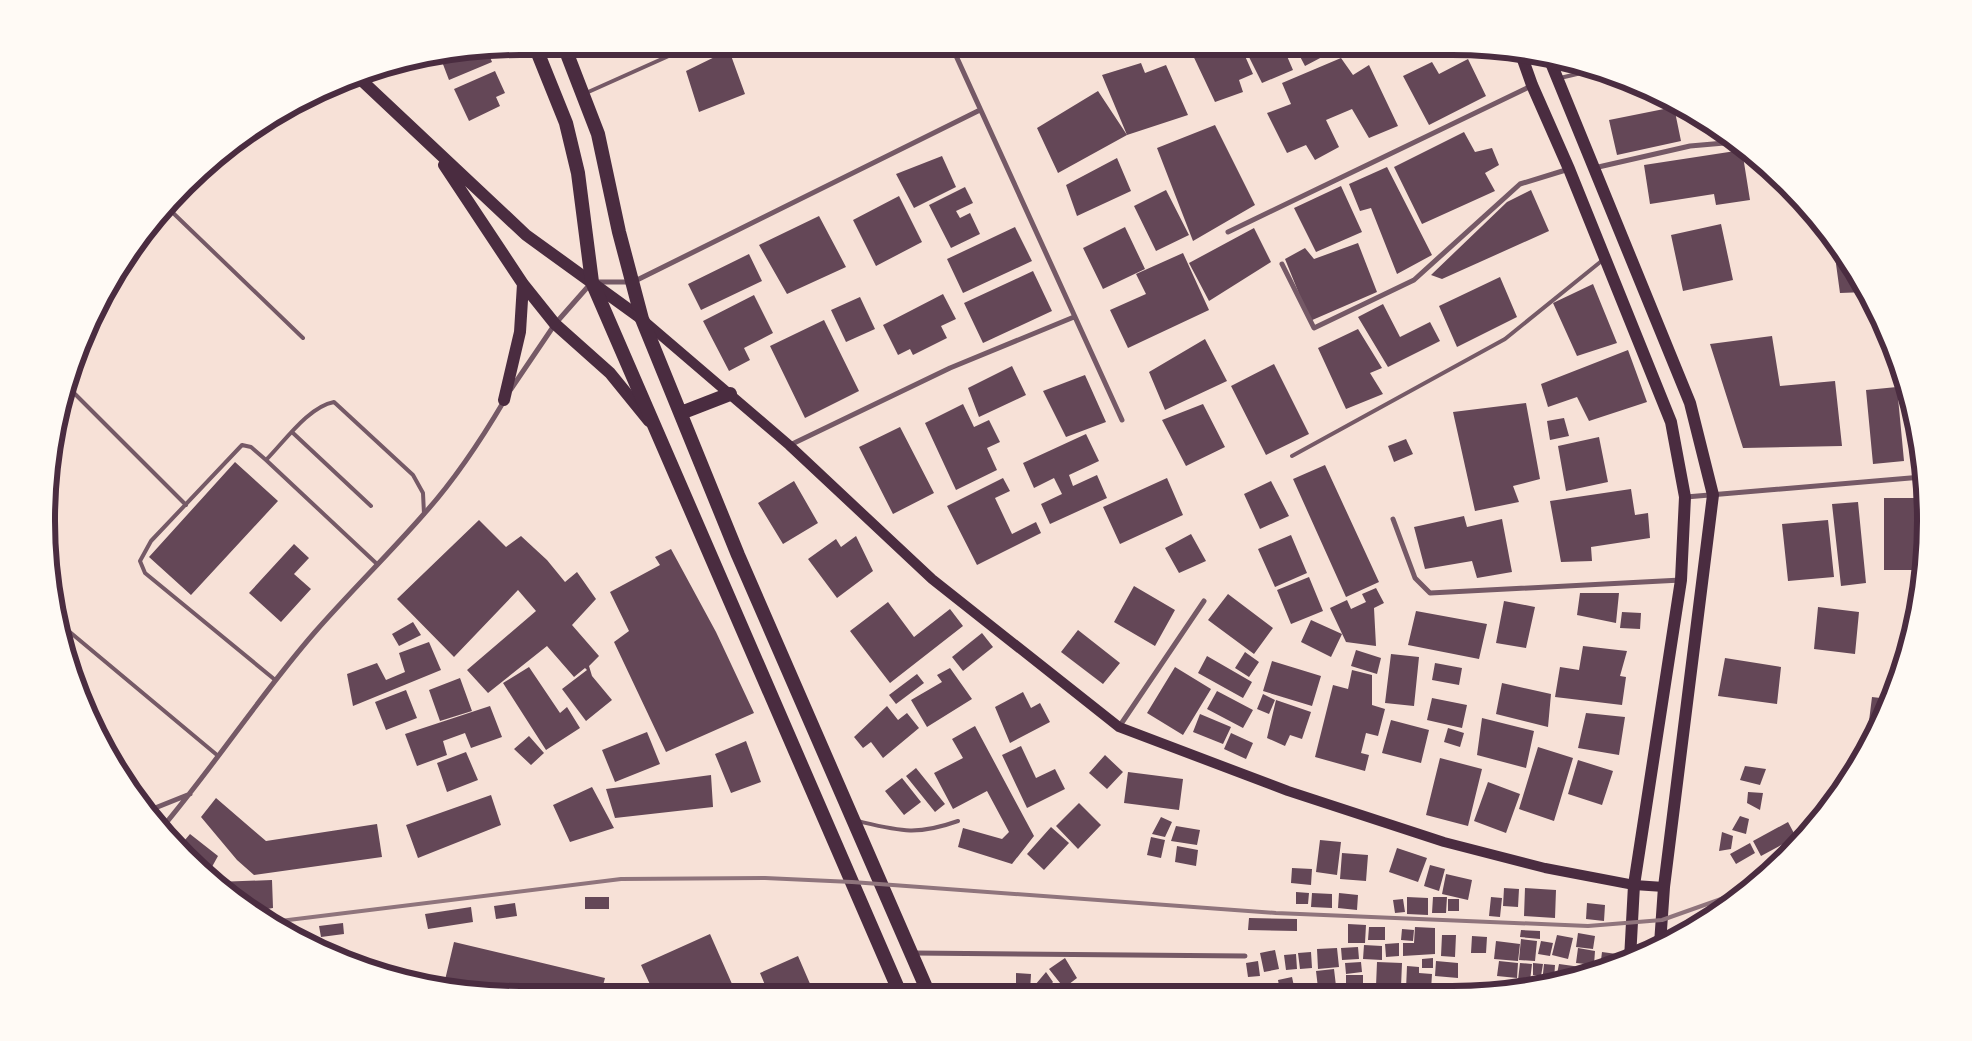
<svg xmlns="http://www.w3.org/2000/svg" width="1972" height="1041" font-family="Lato,sans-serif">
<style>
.building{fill:#644757}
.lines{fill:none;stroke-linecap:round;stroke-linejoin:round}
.service{stroke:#755966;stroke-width:4}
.minor{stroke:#755966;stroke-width:5}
.secondary{stroke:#4a2c40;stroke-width:10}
.primary{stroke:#4a2c40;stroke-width:12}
.trunk{stroke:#4a2c40;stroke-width:14}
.rail{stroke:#8f747c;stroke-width:4}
.rim{fill:none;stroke:#4a2c40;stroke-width:6}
</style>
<rect width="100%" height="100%" fill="#f7e1d7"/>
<!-- building -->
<path class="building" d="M1189,47H1224L1226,52L1241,47L1253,74L1239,80L1243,92L1215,102Z
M1244,47H1283L1293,70L1262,83Z
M1295,47H1341L1305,66Z
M729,50L745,94L699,112L686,71Z
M488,52L492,62L449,80L441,59Z
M1341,58L1353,75L1369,65L1398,126L1369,138L1352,109L1326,120L1339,147L1315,160L1306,145L1287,153L1267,113L1291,104L1282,83Z
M1468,59L1486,96L1429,125L1403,76L1432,62L1439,74Z
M1141,63L1145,73L1166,65L1188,115L1127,135L1058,173L1037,128L1098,91L1127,135L1102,75Z
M495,71L505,93L496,97L500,106L469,121L454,89Z
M1674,107L1681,141L1617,155L1609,120Z
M1215,125L1255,205L1193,241L1157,148Z
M1464,132L1475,152L1492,148L1499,165L1485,173L1495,191L1422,224L1394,167Z
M1742,150L1750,200L1716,205L1714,194L1650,204L1644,165Z
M942,156L956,187L914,208L896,174Z
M1117,158L1131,191L1077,216L1066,185Z
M1387,167L1432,255L1397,274L1371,208L1360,211L1349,184Z
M1775,177L1779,180L1786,187L1777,188Z
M1341,186L1362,232L1316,252L1294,208Z
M965,187L973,203L956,211L960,218L970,213L980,234L951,248L929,205Z
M1166,190L1189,235L1156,251L1134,206Z
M1531,190L1549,231L1442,279L1431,275L1507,202Z
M899,196L922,242L876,266L853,220Z
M819,216L846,267L787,294L759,245Z
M1721,224L1733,280L1683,291L1671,235Z
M1015,227L1032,261L963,293L947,259Z
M1125,227L1145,269L1103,289L1083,248Z
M1254,228L1271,262L1209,301L1189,263Z
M1833,242L1862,284L1866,292L1840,293Z
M1358,243L1377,292L1310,321L1285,259L1305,248L1314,259Z
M1183,253L1209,310L1128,348L1110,310L1146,294L1136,274Z
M749,254L762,281L701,310L688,284Z
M1033,271L1052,311L983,343L964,303Z
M1500,277L1517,317L1457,347L1439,306Z
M1593,284L1617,343L1577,356L1553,303Z
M943,294L956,319L941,326L947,338L913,355L910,349L898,355L883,325Z
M754,295L773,333L744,348L750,360L729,371L703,321Z
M860,297L875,329L846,342L831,310Z
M1383,304L1400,337L1430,322L1440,341L1388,367L1358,317Z
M824,320L859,391L805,418L770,346Z
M1358,329L1382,368L1370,373L1383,394L1346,409L1318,348Z
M1772,336L1780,386L1835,381L1842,446L1743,448L1710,344Z
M1205,339L1227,381L1165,410L1149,372Z
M1628,350L1647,402L1589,421L1577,397L1548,407L1541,384Z
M1274,364L1309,434L1266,455L1231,386Z
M1012,366L1026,395L979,417L968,388Z
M1085,375L1106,422L1066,437L1043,391Z
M1897,387L1904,461L1873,464L1866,390Z
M1526,403L1540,479L1513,486L1519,502L1475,511L1453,412Z
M963,404L974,427L989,420L1000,442L987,448L997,470L956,490L925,423Z
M1203,404L1225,447L1186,466L1162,420Z
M1564,418L1569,436L1550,440L1547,421Z
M900,427L934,493L893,514L859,447Z
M1086,434L1099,461L1069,475L1073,486L1097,475L1107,498L1050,524L1041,504L1062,494L1054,478L1034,488L1023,463Z
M1599,437L1608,482L1566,491L1558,446Z
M1406,439L1413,454L1394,462L1388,446Z
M235,462L278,501L191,595L149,557Z
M1325,465L1379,582L1346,597L1293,479Z
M1003,478L1010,491L995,498L1012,534L1036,522L1041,533L977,565L947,506Z
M1167,478L1183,515L1120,544L1103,507Z
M794,481L818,523L783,544L758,503Z
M1271,481L1289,516L1260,529L1244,494Z
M1631,489L1635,515L1648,513L1650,538L1591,547L1592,561L1561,562L1550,501Z
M1884,498H1921V544H1924L1925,552L1922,570H1884Z
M1858,502L1866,583L1841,586L1832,504Z
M1464,516L1467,527L1502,519L1512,572L1477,578L1472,561L1425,569L1414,527Z
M479,520L506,547L521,536L547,560L565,582L577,572L596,599L572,625L599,656L589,666L592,676L612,700L586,721L562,689L587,670L585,668L574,677L547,646L488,693L467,670L536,611L518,590L454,657L397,599Z
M1828,520L1834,577L1788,581L1782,524Z
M1191,534L1206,561L1179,573L1165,548Z
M1291,535L1307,573L1275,587L1258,549Z
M856,536L873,571L837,598L808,559L836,539L841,547Z
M294,544L309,558L294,574L311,589L281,622L249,593Z
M671,549L716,632L754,713L666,752L614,642L629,631L610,592L660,565L655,557Z
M1309,577L1323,611L1291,624L1277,590Z
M1134,586L1175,610L1155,646L1114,622Z
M1376,588L1384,603L1374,608L1376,646L1346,642L1330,608L1347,600L1351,609L1366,602L1362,594Z
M1580,593H1619L1616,623L1577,615Z
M1228,594L1273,628L1254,654L1208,620Z
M1504,601L1535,607L1526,648L1496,643Z
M888,602L914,637L950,609L963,626L890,683L850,631Z
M1818,607L1859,612L1855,654L1814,649Z
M1416,611L1487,624L1479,659L1408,645Z
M1622,612L1641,613L1640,629L1620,628Z
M1311,620L1342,634L1331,657L1301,642Z
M413,622L421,635L399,646L392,634Z
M1078,630L1120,663L1103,684L1061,652Z
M982,633L993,647L963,671L952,657Z
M429,642L441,670L353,706L347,674L377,663L386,680L405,672L399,653Z
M1583,646L1627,651L1620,676L1626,677L1622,705L1555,697L1560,667L1579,670Z
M1356,650L1381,658L1377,674L1351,666Z
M1245,652L1259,662L1249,677L1235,668Z
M1391,654L1419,657L1414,706L1385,703Z
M1207,656L1252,682L1243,698L1198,673Z
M1725,658L1781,667L1777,704L1718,696Z
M1272,661L1321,676L1312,706L1263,691Z
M1435,663L1462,668L1459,685L1432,680Z
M529,667L560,713L567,707L580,728L546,750L503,683Z
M1175,667L1211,689L1183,735L1147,713Z
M950,668L972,699L927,727L911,700L942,682L937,675Z
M1352,670L1372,675V705L1385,709L1378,736L1366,733L1361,753L1369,755L1365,771L1315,757L1333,685L1348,689Z
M917,674L924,683L896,704L889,695Z
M460,678L472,711L440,721L429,690Z
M1502,683L1551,694L1548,727L1496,714Z
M406,690L417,718L386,730L375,702Z
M1217,691L1253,710L1243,728L1207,709Z
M1023,692L1031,708L1040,703L1050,722L1010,743L995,707Z
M1263,694L1275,700L1269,714L1257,709Z
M1872,697L1889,699L1880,722L1869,721Z
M1432,698L1467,705L1462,728L1427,720Z
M1276,700L1311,712L1302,739L1290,735L1285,746L1267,738Z
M490,706L502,737L471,748L465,733L443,741L447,755L417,766L405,734Z
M887,706L898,720L907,713L919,728L883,758L871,742L863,748L854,737Z
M1586,713L1625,717L1619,755L1578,748Z
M1200,714L1231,727L1223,744L1193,732Z
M1482,718L1534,731L1526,768L1477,755Z
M1391,720L1429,730L1421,763L1382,753Z
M975,726L1034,836L1012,864L958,847L963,828L1002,839L1009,832L987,791L953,809L934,773L963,758L952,739Z
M1448,728L1464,733L1460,747L1444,742Z
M647,732L660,764L615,782L602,750Z
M1231,733L1253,743L1246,759L1224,749Z
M529,736L544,753L531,765L514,749Z
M746,741L761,782L731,793L715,754Z
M1021,746L1036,778L1055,769L1065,789L1027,808L1002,755Z
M1538,747L1573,758L1554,821L1519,809Z
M466,752L478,780L447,792L437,763Z
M1105,755L1123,772L1107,789L1089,773Z
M1440,758L1482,769L1468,826L1426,815Z
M1578,760L1613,771L1602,805L1568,794Z
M1745,766L1766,769L1760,785L1740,780Z
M916,768L945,804L935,812L906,776Z
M1128,772L1183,779L1179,810L1124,803Z
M711,775L713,807L615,818L606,789Z
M902,778L921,802L904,815L885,791Z
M1488,782L1520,794L1506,833L1474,821Z
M592,787L614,828L570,842L553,805Z
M1748,792L1763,793L1760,810L1747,803Z
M491,795L501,825L418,858L406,825Z
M216,798L266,841L377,824L382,857L254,875L237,860L201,817Z
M1079,803L1101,825L1078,849L1056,826Z
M1740,816L1749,819L1746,834L1732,830Z
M1161,817L1172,822L1165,837L1152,834Z
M1788,822L1796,837L1761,856L1753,841Z
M1176,826L1200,830L1197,845L1171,841Z
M1051,827L1069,843L1044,870L1027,854Z
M1722,832L1733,836L1731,849L1719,851Z
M190,834L218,856L208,874L179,847Z
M1151,837L1165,840L1161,858L1147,855Z
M1320,840L1341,842L1337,875L1316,872Z
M1750,843L1755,853L1736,864L1730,854Z
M1177,846L1198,850L1196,866L1175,862Z
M1397,848L1427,858L1418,882L1389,872Z
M1342,853L1368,855L1366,881L1340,879Z
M1430,865L1445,869L1439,891L1424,886Z
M1292,868L1312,869L1311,885L1291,883Z
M1446,874L1472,880L1468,900L1442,894Z
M272,880L273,908L255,911L232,897L216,882Z
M1504,888L1519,889L1518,907L1503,906Z
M1525,888L1556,890L1555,918L1524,916Z
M1296,892L1309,893L1308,904H1296Z
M1312,893L1332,894V908L1311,907Z
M1339,893L1358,895L1357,910L1338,908Z
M585,897H609V909H585Z
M1407,897L1428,898V915L1407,914Z
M1433,897H1447L1446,913H1432Z
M1491,897L1502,898L1500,917L1489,916Z
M1403,899L1405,912L1395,913L1393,900Z
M1448,899H1459V911H1448Z
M515,903L517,916L496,919L494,906Z
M1587,903L1605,905L1604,921L1586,919Z
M471,907L473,922L428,929L425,914Z
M1249,918L1297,919V931L1248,930Z
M343,923L344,934L321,937L319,926Z
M1348,924L1366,925L1365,943H1348Z
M1369,927H1385V940H1368Z
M1415,927L1435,928V954L1403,956V943H1414Z
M1402,929L1414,930L1413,941L1401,940Z
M1521,930L1540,931V939L1520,937Z
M1578,933L1595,936L1593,949L1576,947Z
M710,934L736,993H654L641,965Z
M1442,935H1456L1455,957L1441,956Z
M1557,935L1573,938L1568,959L1552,955Z
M1472,936L1487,937L1486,953H1471Z
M1521,939L1537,941L1535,961L1519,960Z
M1496,941L1520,944L1518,961L1494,959Z
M1541,941L1553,943L1550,956L1538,954Z
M454,942L605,978L601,993L506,994L445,980Z
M1399,943V956L1386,957L1385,944Z
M1364,945L1382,946V960L1363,959Z
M1358,947L1359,959L1342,960L1341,948Z
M1337,948L1339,967L1318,969L1317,949Z
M1578,948L1595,951L1594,965L1576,963Z
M1275,950L1279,969L1264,972L1260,953Z
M1311,952L1312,968L1300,969L1298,953Z
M1602,952L1624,955L1623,961L1600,968Z
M1296,954L1297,969L1286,970L1284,955Z
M798,956L814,993H747L765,985L760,973Z
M1065,958L1077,978L1064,988L1049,969Z
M1433,958V968H1422V959Z
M1258,961L1260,976L1248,977L1246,963Z
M1436,961L1458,963V978L1435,976Z
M1499,961L1518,963L1517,978L1497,976Z
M1361,962L1362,972L1346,974L1345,963Z
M1377,962L1402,963L1401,987L1376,986Z
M1520,963L1532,964L1530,981L1518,980Z
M1533,963L1543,964L1541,976L1533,975Z
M1544,964L1555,965L1554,980L1542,983Z
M1559,964L1588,968L1587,971L1556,979Z
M1407,966L1419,967V973L1432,974L1431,990L1406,989Z
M1334,969L1336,986L1318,988L1316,971Z
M1046,972L1053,982L1045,992H1016V973L1031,974L1030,991Z
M1346,975H1363V987H1346Z
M1292,977L1295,991H1280L1278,980Z
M1010,984L1011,992H989V986Z
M1275,984L1276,991H1268L1267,986Z
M1249,986L1250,991L1224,992V990Z
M1266,987V991H1250Z
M1359,988V991H1344V989Z"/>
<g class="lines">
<!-- service -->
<path class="service" d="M1560,78L1594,70
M586,93L691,46
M170,210L303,338
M68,387L186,505
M293,433L371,506
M1292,456L1505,339L1604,259
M266,460C285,441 308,407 334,402L413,475L423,493L424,514
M65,628L217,755
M274,679L145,573L140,561L151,541L242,445L251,447L266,460L377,564
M857,821C900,831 916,836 958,821"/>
<!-- minor -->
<path class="minor" d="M952,47L1122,420
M568,54L582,46
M1106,55L1124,47
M1594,168L1690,146L1736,142
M1228,232L1531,86
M1282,264L1314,328L1414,280L1520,184L1569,169
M511,389L555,324L592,282H633L980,110
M790,445L950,368L1074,317
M1921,455L1922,477
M1686,497L1922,477
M1393,519L1415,578L1430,593L1681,580
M1119,727L1204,601
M150,810L190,794
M161,829C215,765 260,695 315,632C350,592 388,555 423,515C454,481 481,440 504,401
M914,953L1245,956"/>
<!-- secondary -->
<path class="secondary" d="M643,320L789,445L932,579L1119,727L1288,791L1444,842L1545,868L1634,885L1664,887"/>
<!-- primary -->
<path class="primary" d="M1521,54L1532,85L1569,169L1671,422L1685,497L1681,580L1634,885L1630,959
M1549,58L1690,403L1713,495L1664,887L1660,944
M358,77L526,235L642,319
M444,165L523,284L555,324L610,373L649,421
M504,400L520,332L523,284"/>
<!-- trunk -->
<path class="trunk" d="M535,46L566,123L578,173L592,282L900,993
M564,46L598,134L619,232L642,319L738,555L928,992
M681,413L730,394"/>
<!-- rail -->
<path class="rail" d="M272,922L621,879L765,878L852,882L1276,913L1588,926L1662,920L1724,898L1752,883"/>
</g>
<!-- crop -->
<path d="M0 0H1972V1041H0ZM520 55H1452A465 465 0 0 1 1917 520V521A465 465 0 0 1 1452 986H520A465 465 0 0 1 55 521V520A465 465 0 0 1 520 55Z" fill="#fffaf5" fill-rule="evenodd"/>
<path class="rim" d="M520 55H1452A465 465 0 0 1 1917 520V521A465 465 0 0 1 1452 986H520A465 465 0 0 1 55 521V520A465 465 0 0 1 520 55Z"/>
</svg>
